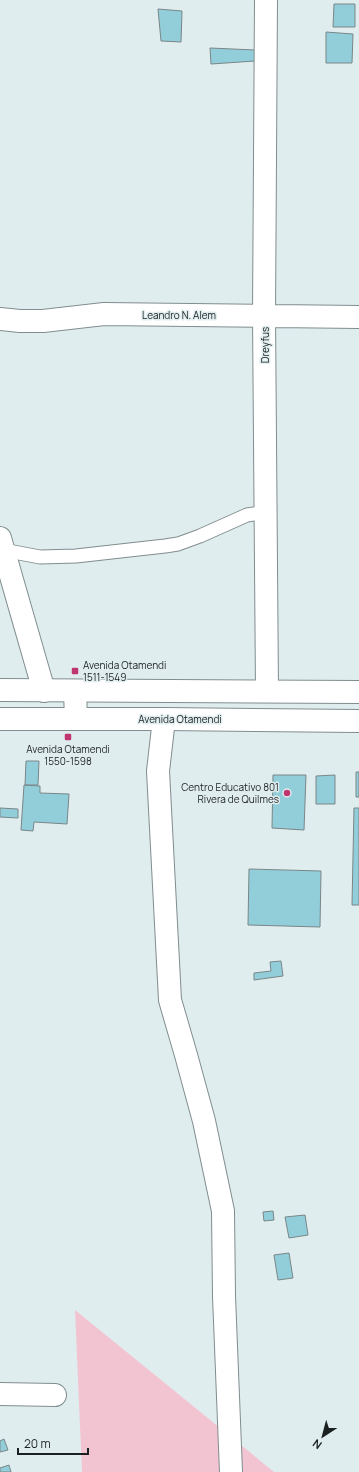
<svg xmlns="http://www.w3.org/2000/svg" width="359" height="1472" font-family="Manrope,sans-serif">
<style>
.green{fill:#f2c3d1}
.building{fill:#92ced9;stroke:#7a8688}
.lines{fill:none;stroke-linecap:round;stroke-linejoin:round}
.lane-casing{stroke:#818d8f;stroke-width:15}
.street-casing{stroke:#818d8f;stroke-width:24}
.secondary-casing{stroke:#818d8f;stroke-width:24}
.lane{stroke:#fff;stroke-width:13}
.street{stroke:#fff;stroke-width:22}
.secondary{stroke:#fff;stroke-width:22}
.poi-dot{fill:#bf3570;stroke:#e0edef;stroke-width:1.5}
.labels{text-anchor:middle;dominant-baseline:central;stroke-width:3;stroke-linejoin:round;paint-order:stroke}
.street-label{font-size:10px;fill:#1b2020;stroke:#e0edef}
.poi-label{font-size:10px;fill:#1b2020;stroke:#e0edef;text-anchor:start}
</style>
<rect width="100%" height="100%" fill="#e0edef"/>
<!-- green -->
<path class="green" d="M75,1310L274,1472H82Z"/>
<!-- building -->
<path class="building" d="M334,4H355V27H333Z
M158,9L182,11L181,42L161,41Z
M326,32L353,34L352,63H326Z
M210,48L255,50V61L211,64Z
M26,761H39L38,785H25Z
M356,772H359V797H356Z
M273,775H306L304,830L272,828Z
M335,775V804H316V776Z
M24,785L40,786V793L69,794L67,824L34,822L33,831L21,830Z
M0,808L18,809V818L0,817Z
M354,808H359V905H352Z
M249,869L321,871L320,927L248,925Z
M281,961L283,976L254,980V973L271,971L270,962Z
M273,1211L274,1220L264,1221L263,1212Z
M305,1215L308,1235L289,1238L285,1217Z
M289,1253L293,1278L278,1280L274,1255Z
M4,1439L8,1450L0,1452V1441Z
M9,1465L11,1472H0V1468Z"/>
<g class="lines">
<!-- lane casing -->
<g class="lane-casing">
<path id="lane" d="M3,550L40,557L76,556L165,546L178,544L200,536L247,515L266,512"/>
</g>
<!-- street casing -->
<g class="street-casing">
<path id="street" d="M266,0L264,315L267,691
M0,319L20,321H43L104,314L359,317
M0,538L44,691
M75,691L76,719
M164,719L158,771L170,1000L186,1055L204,1121L223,1211L224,1296L231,1472
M0,1394L55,1395"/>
</g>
<!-- secondary casing -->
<g class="secondary-casing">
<path id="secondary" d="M0,690L359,692
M0,719H164L359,721"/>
</g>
<!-- lane -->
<use href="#lane" class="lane"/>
<!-- street -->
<use href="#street" class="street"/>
<!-- secondary -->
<use href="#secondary" class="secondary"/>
</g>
<!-- markers -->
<g class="poi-dot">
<rect x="71" y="667" width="8" height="8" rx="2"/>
<rect x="64" y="733" width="8" height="8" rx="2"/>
<circle cx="287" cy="793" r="4"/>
</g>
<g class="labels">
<!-- street labels -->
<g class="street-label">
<text x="179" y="315">Leandro N. Alem</text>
<text transform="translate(265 345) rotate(-90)">Dreyfus</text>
<text x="180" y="719">Avenida Otamendi</text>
</g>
<!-- poi labels -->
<g class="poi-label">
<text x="83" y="665">Avenida Otamendi<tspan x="83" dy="12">1511-1549</tspan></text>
<text x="68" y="749" text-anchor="middle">Avenida Otamendi<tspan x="68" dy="12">1550-1598</tspan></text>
<text x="279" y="787" text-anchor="end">Centro Educativo 801<tspan x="279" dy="12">Rivera de Quilmes</tspan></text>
</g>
</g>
<!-- north arrow -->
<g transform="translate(323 1436) rotate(216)" stroke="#e0edef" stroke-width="3" paint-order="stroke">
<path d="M0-3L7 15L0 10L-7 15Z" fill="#1b2020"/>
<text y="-6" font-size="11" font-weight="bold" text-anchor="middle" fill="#1b2020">N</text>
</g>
<!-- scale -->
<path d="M18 1448v6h70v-6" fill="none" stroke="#1b2020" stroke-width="2"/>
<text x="24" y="1448" font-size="12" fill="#1b2020" stroke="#e0edef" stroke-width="3" paint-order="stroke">20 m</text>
</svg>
